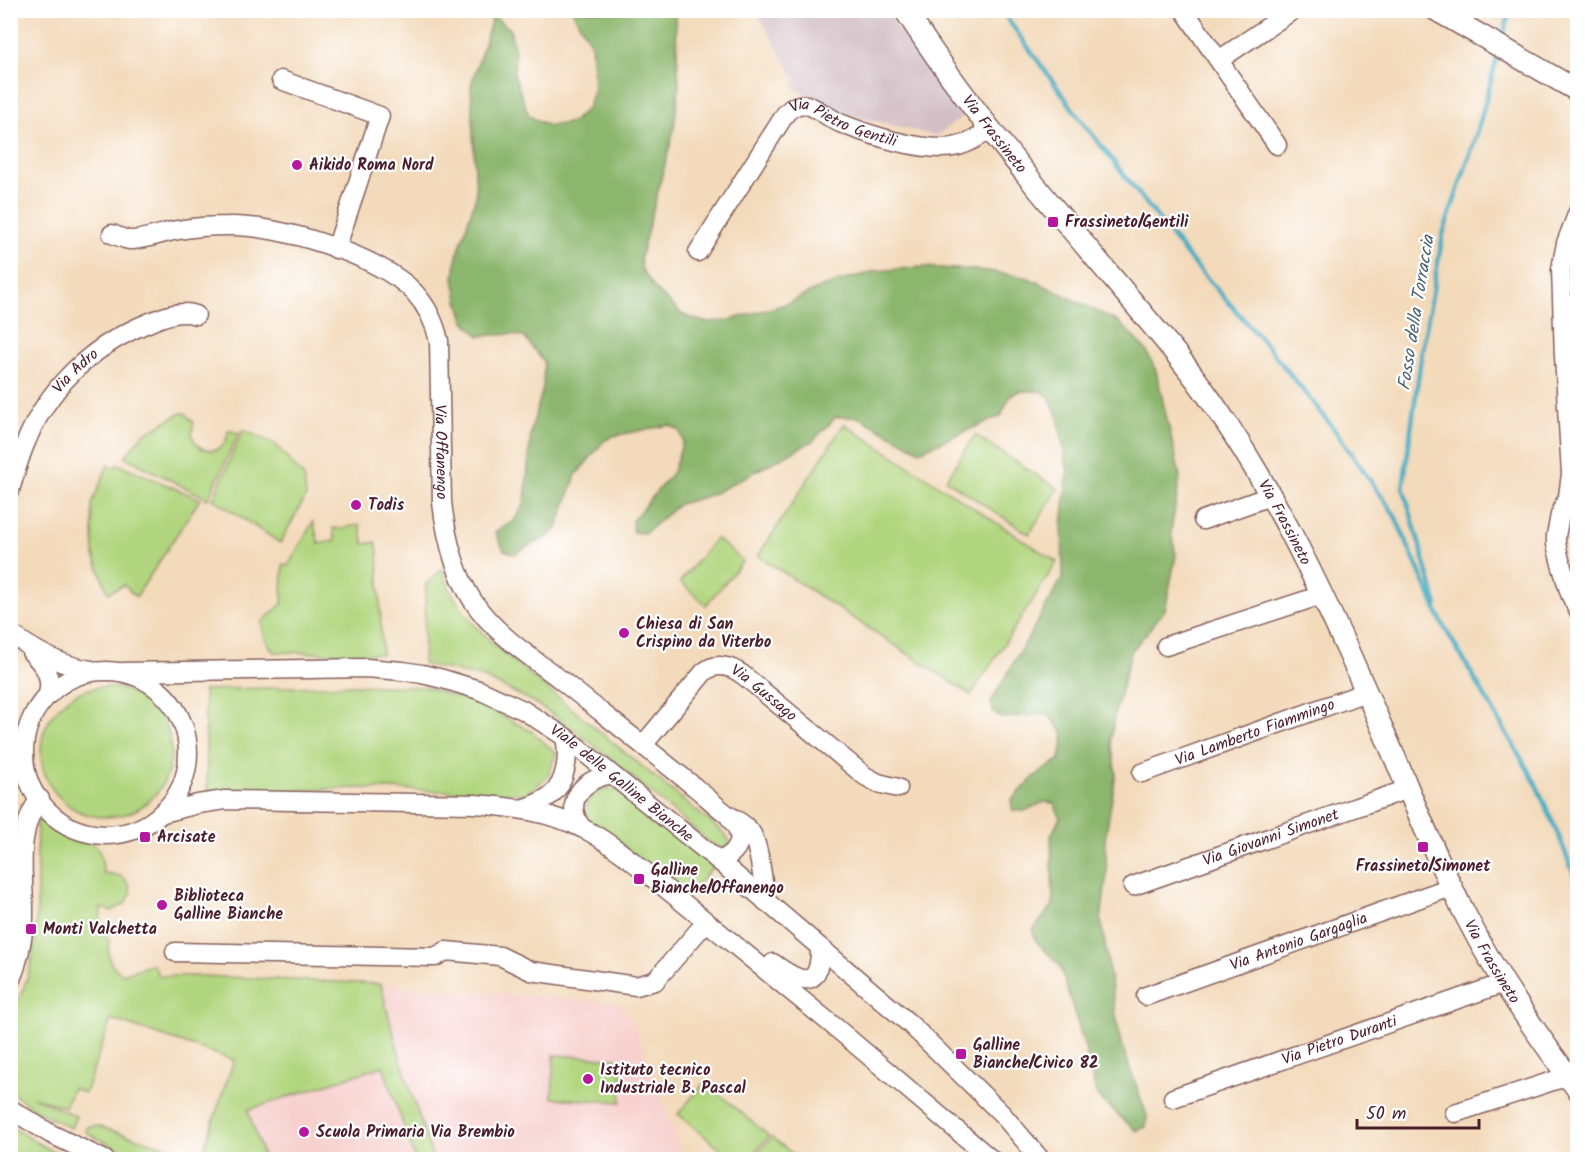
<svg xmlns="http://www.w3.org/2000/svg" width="1588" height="1170" font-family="Kalam,sans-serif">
<rect width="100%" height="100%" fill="#fff"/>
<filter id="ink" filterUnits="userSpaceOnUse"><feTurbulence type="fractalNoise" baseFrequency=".0167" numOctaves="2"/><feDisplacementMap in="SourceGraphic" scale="12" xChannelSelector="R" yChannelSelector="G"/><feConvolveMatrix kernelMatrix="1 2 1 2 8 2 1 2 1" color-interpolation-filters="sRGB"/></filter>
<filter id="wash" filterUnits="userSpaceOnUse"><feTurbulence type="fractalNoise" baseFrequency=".008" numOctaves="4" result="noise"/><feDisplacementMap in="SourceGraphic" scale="24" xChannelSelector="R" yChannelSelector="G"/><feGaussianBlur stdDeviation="1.35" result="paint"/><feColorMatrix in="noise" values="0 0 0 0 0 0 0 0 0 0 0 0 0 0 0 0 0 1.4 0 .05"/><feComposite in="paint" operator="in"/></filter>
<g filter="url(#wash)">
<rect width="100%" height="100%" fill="#f3dabb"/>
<!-- built -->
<g fill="#f7d0ce">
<path d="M381,984L618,1003L633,1021L683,1159H433L401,1060Z"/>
<path d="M383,1066L415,1159H264L248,1111Z"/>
</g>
<!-- industrial -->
<path fill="#d2bec4" d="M756,11H888L896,26L963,116L936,136L856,116L829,107L796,89L793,85L797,81Z"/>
<!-- green -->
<g fill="#b1d57e" stroke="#7e7a54" stroke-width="1.5">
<path d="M181,413H185L194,423C183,453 228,462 228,430L239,433L208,499L125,457L143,434Z"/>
<path d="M844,424L1057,562L971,695L758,556Z"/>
<path d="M243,430L275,444L304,477L306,496L280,543L213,499Z"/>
<path d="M975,435L1058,489L1029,534L946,480Z"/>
<path d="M118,464L200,499L136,597L124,585L108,593L94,555L92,504L108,465L114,467Z"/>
<path d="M313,522L319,544L335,541L333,528L338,529L360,525L364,544L376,542L378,551L382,654L274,652C265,643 263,634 262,622L282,604L283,564L288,566Z"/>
<path d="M716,538L743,561L706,605L680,582Z"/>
<path d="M442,569C446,577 448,587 453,595C466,619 487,638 507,656L726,835C734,845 727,852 715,847L603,752L555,716L528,699L482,677L423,664L426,584Z"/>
<path d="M351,685L426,687L482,705L531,731L556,753L548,777L525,794L356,788L208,794L204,690Z"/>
<circle cx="106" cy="752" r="65"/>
<path d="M609,789L620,791L715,864L687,897L605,831L590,822L587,817L585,811L588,801L596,792Z"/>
<path d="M42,813L44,814C49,819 54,827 60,831C66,835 72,835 79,837C100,844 102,852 103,873C119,875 127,874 131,893L126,903L112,911L101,908L100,933L109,938C108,956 106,964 123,974L153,964L159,976H203L381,984C394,1044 414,1101 433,1159H415L383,1066L248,1110L264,1159H139L87,1133L86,1130L89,1126H97L201,1157L234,1060L111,1019L85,1093L73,1088L65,1107L33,1097L76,1116L71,1128C47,1117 31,1108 11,1092L10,1014C47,961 35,879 37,818Z"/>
<path d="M554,1055L623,1059L621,1102L552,1098Z"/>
<path d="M705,1082L769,1136L749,1159H732L678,1114Z"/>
<path d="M11,1127L46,1148L74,1159H11Z"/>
<path d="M772,1137L799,1159H753Z"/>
</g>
<!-- forest -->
<path fill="#8cb66d" stroke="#6b6a4c" stroke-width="1.5" d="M572,11H675L679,89L673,134L640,259L642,270L655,289L683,315L704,322L726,321L786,304L824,286L875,271L923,267L988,271L1029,278L1119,322L1146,350L1156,371L1180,476L1171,532L1176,555L1165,610L1131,652L1114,717L1111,740L1116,774L1105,840L1107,874L1101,920L1120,1040L1147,1116L1146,1127L1136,1131L1097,1096L1084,1044L1060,966L1035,940L1033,930L1053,905L1051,836L1060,817L1054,803L1044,802L1024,811H1013L1011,801L1034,777L1060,759L1064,734L1048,714L1002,718L993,712L991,702L1063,577L1062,525L1068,472L1058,418L1049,397L1041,391H1019L1010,396L1001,416L920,451L858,417H836L813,441L711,495L679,504L645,533L633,532L632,521L673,472L683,441L679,430L669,425L613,436L604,441L576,475L557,528L549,536L514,554L504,550L495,532L514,521L525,503L531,431L543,388L544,362L524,337L512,334L479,336L464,320L458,300L454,278L457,256L476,196L471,85L493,16L510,29L515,52L514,75L529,116L549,126L573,122L588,107L594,87L591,44Z"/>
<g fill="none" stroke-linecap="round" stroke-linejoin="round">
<!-- stream -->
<g stroke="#42abc1" stroke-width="4.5">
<path d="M1001,10L1081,120L1189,258L1269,348L1334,429L1394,514L1442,623L1535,782L1560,839L1578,885"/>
<path d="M1502,40L1510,10"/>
<path d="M1437,605L1403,487L1422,350L1443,234L1477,133L1498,54"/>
</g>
</g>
</g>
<g filter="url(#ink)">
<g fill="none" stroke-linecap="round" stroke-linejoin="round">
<defs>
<g id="minor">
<path d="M1184,10L1277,145"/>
<path d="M1219,60L1293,10"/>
<path d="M281,80L380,116L336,249"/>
<path d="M1578,212L1566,243L1561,269L1564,356L1571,474L1568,496L1560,515L1556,536V544L1561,564L1570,594L1578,610"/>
<path id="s1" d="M112,234C117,236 124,239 129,240C141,241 165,232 178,230C195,227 212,226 228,226C277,224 381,256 414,292C427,306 435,323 439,341L442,502C446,537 454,572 473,601C495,634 531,657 561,680C606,716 652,752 697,789C707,797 717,807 728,815C736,820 745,824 750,831C760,844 763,885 766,902"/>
<path id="s2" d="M698,252L786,113C792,107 798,103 807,105C817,108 829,118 840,123C869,135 927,154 958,146C970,143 980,136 990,129"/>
<path id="s3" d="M10,490C15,474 19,458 26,442C48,388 90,348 143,325C160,318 178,309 196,315"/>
<path d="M1203,520L1270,496"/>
<path d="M17,638C40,654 64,667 92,670"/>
<path d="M1166,646L1322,595"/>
<path d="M31,652C43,664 53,676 48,694"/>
<circle cx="106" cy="753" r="82"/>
<path id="s4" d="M123,672L366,668L403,671L422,674L443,679L479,690L523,710L565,737L719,861L911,1025L1002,1114L1041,1160"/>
<path id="s5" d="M643,745L704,672C716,662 731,666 743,675L865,776L878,783L898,788"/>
<path id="s6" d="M1142,773L1366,692"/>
<path d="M521,809C531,806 542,802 551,795C567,782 569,755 565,737"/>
<path d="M163,813L198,804L225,800L475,804C512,807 550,812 584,829C601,837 616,849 631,860L841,1032L992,1160"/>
<path d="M582,828C562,801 583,780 611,774"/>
<path d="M719,861C730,856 737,851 740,839L737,828L730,818"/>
<path id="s7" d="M1133,886L1408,789"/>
<path d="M175,952L435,957L446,951L500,956L531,971L636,986L655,981L706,922"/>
<path d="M773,963C798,981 820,993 820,949"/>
<path d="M10,982C19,961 23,939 24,918C25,879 14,831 40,799"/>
<path id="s8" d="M1146,996L1451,887"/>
<path id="s9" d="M1173,1098L1504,983"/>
<path d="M10,1109L51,1134L105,1160"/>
<path d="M1455,1113L1568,1076"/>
</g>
<g id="tertiary">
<path id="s10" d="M905,10C984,133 1084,242 1177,355C1274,476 1337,624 1398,765C1420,817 1441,869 1467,918C1498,979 1537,1034 1578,1090"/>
<path d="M1436,10L1578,91"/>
</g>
</defs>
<!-- minor casing -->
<use href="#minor" stroke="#85605d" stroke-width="21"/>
<!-- tertiary casing -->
<use href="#tertiary" stroke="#85605d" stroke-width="24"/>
<!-- minor -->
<use href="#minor" stroke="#fff" stroke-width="18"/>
<!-- tertiary -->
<use href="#tertiary" stroke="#fff" stroke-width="21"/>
</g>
</g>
<!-- markers -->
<g fill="#b5179e" stroke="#fff" stroke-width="2">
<circle cx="297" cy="165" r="6"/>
<rect x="1047" y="216" width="12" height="12" rx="3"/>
<circle cx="356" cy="505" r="6"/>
<circle cx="624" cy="633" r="6"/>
<rect x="139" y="831" width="12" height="12" rx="3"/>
<rect x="1417" y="841" width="12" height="12" rx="3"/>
<rect x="633" y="873" width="12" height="12" rx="3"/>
<circle cx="162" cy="905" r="6"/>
<rect x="25" y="923" width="12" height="12" rx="3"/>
<rect x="955" y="1048" width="12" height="12" rx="3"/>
<circle cx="588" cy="1079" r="6"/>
<circle cx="304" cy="1132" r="6"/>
</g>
<g text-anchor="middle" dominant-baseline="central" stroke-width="4.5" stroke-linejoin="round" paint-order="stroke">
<!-- street labels -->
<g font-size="16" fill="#4a1f2b" stroke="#fff">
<text stroke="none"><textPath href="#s2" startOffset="228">Via Pietro Gentili</textPath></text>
<text stroke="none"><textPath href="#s10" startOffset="153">Via Frassineto</textPath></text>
<text stroke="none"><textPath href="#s3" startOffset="138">Via Adro</textPath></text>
<text stroke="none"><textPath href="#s1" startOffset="486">Via Offanengo</textPath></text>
<text stroke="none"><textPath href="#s10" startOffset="639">Via Frassineto</textPath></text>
<text stroke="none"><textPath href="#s5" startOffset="165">Via Gussago</textPath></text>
<text stroke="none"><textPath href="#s6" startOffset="120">Via Lamberto Fiammingo</textPath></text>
<text stroke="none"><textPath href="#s4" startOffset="530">Viale delle Galline Bianche</textPath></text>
<text stroke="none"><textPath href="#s7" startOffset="146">Via Giovanni Simonet</textPath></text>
<text stroke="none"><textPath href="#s8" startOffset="162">Via Antonio Gargaglia</textPath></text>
<text stroke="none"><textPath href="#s10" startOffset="1125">Via Frassineto</textPath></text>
<text stroke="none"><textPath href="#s9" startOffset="176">Via Pietro Duranti</textPath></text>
</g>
<!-- poi labels -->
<g font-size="16" font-weight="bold" fill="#4a1f2b" stroke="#fff" text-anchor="start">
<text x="309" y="165">Aikido Roma Nord</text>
<text x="1065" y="222">Frassineto/Gentili</text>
<text x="368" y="505">Todis</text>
<text x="636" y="624">Chiesa di San<tspan x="636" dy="18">Crispino da Viterbo</tspan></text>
<text x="157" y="837">Arcisate</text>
<text x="1423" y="866" text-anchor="middle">Frassineto/Simonet</text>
<text x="651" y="870">Galline<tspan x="651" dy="18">Bianche/Offanengo</tspan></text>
<text x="174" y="896">Biblioteca<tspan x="174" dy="18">Galline Bianche</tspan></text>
<text x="43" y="929">Monti Valchetta</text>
<text x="973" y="1045">Galline<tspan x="973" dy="18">Bianche/Civico 82</tspan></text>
<text x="600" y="1070">Istituto tecnico<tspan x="600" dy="18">Industriale B. Pascal</tspan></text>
<text x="316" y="1132">Scuola Primaria Via Brembio</text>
</g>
<!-- water labels -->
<g font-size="18" font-style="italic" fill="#465e6e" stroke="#fff">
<text transform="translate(1417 313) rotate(-81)">Fosso della Torraccia</text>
</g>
</g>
<!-- margin -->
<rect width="1588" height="1170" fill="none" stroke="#fff" stroke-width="36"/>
<!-- scale -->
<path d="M1357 1119v9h122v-9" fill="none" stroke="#4a1f2b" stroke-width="3"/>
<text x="1366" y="1119" font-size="18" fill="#4a1f2b" stroke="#ffffff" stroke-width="4.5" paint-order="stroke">50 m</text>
</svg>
